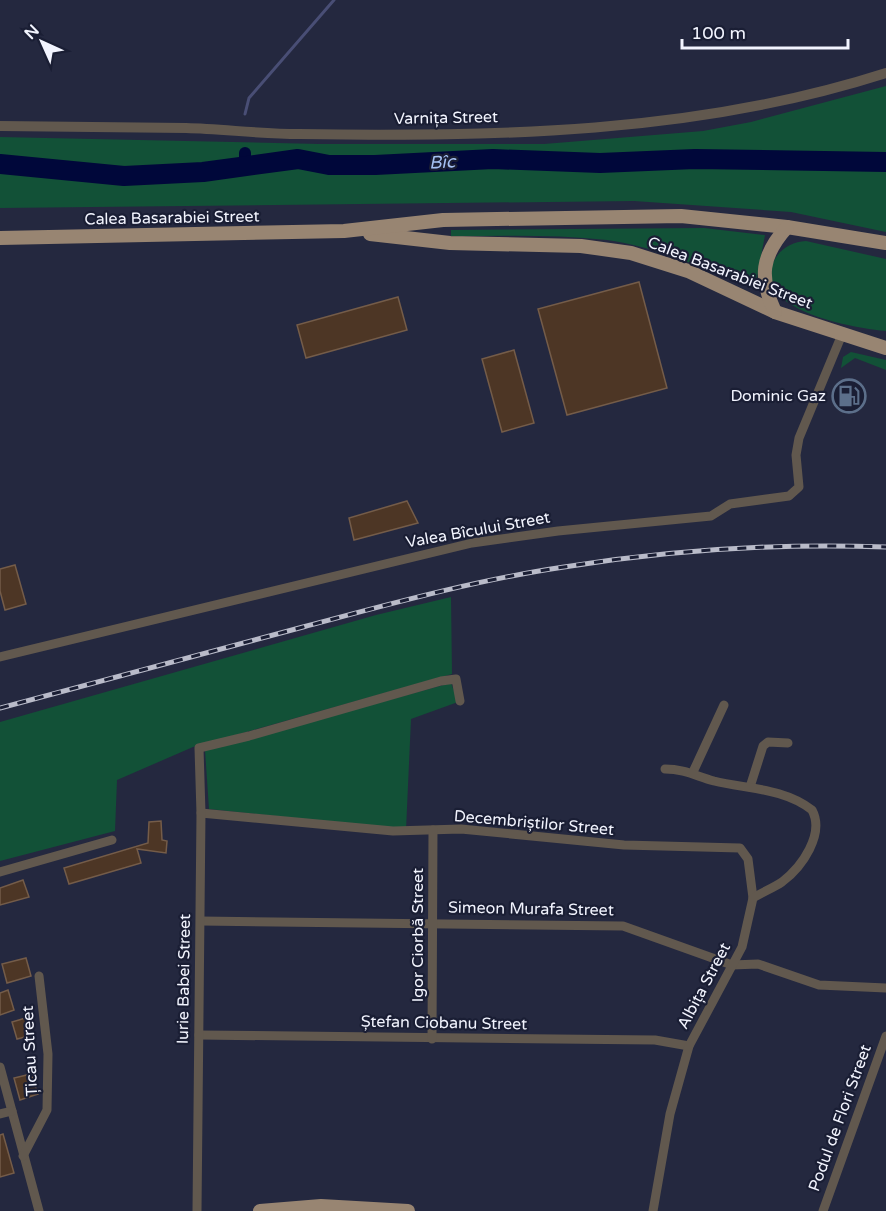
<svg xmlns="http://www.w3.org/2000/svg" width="886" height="1211" font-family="'Varela Round',sans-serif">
<rect width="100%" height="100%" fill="#24283f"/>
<!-- green -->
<g fill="#125137">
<path d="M886,86V232L791,212L634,201L0,208V137L319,144H544L703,131L751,122Z"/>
<path d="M704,228L765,235L755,288C707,270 658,247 607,240C555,234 503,236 451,236V230Z"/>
<path d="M806,241L886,259V331C854,328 747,310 775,259C782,247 793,242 806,241Z"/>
<path d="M851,352L886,360V370L855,358L841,368L843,357Z"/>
<path d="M451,597L452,674L193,747L117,780L115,831L0,861V722L376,615Z"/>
<path d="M451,683L458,702L411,719L406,830L209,809L205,750Z"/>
</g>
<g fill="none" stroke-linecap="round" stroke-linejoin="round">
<!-- stream -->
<path stroke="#494e75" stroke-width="3" d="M245,114L249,98L334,0"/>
<!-- canal -->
<path stroke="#00073a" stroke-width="12" d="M245,166V153"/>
<!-- river -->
<path stroke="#00073a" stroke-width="20" d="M0,164L124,176L203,172L298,159L329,165H375L493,159L600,163L695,159L886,162"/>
</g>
<!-- building -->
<g fill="#4d3625" stroke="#745c49" stroke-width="1.5">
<path d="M639,282L667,388L567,415L538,309Z"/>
<path d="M398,297L407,330L306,358L297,325Z"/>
<path d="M514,350L534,423L502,432L482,359Z"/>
<path d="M407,501L418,523L354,540L349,518Z"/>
<path d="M15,565L26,604L5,610L0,591V569Z"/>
<path d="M161,821L162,840L167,841L166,853L137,849L141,863L69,884L64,868L148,843L149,822Z"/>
<path d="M23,880L29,897L0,905V888Z"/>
<path d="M26,958L31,976L7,983L2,964Z"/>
<path d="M8,990L14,1010L0,1015V993Z"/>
<path d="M29,1017L33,1035L17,1039L12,1022Z"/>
<path d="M31,1074L38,1094L20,1100L14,1078Z"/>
<path d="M3,1134L14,1173L0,1177V1135Z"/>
</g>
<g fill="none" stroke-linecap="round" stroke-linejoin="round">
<!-- minor -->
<g stroke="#61584e" stroke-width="9">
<path d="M0,657L472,543L558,531L711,516L730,504L789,496L799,487L796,455L799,438L843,332"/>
<path d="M693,772L724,705"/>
<path d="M750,787L763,746L768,742L788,743"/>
<path d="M201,813L393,831L461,829L624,845L740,848L748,859L753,898"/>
<path d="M0,872L112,840"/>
<path d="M201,921L623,926L732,965L758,964L819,985L886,988"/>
<path d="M199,1035L655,1040L689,1046"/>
<path d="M432,1039L433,830"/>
<path d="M0,1067L39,1211"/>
<path d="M0,1114L12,1111"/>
<path d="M23,1156L47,1110L48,1054L39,976"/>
<path d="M197,1211L201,813L199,748L249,736L441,681L456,679L460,701"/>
<path d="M653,1211L670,1114L689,1046L742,947L753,898C763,892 773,888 782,882C802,867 825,834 812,810C784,788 747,789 714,781C696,776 684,769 665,769"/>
<path d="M823,1211L886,1036"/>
</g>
<!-- tertiary -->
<path stroke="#61584e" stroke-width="10" d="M0,126C62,127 124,127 186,128C223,129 261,134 299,134C496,137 696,134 886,73"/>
<!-- primary -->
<g stroke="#988572" stroke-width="14">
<path d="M370,234L450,243L581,246L631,253L688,271L775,312L886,348"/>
<path d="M0,238L344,231L443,220L681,216L787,227L886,243"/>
<path d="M775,312C759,277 761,256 787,227"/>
<path d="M260,1211L321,1206L408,1211"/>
</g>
<defs>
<path id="rail" d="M0,708C101,681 202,654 303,627C390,604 476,580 564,567C670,550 779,543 886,547"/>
</defs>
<!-- rail casing -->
<use href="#rail" stroke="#b9bbc9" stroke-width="5"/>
<!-- rail -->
<use href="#rail" stroke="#1a1e34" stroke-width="3" stroke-dasharray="9" stroke-linecap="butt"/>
</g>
<!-- icons -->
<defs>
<symbol id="fuel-ring" viewBox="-11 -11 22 22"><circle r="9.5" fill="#1a1e34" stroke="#5c6f8a" stroke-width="1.5"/><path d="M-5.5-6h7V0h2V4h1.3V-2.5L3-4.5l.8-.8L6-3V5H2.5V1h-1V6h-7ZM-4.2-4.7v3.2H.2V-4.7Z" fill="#5c6f8a"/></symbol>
</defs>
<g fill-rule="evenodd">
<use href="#fuel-ring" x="830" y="377" width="38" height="38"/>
</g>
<g text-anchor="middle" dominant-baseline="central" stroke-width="4.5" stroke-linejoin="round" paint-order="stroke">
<!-- street labels -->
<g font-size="16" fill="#f2f4fe" stroke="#1a1e34">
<text transform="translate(446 118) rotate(-1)">Varnița Street</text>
<text transform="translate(172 218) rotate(-1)">Calea Basarabiei Street</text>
<text transform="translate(730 273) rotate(21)">Calea Basarabiei Street</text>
<text transform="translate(478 530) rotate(-10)">Valea Bîcului Street</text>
<text transform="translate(534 823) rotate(5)">Decembriștilor Street</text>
<text transform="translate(531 909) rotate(1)">Simeon Murafa Street</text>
<text transform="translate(418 935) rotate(-90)">Igor Ciorbă Street</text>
<text transform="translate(184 979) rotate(-89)">Iurie Babei Street</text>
<text transform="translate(704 986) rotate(-62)">Albița Street</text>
<text transform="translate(444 1023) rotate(1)">Ștefan Ciobanu Street</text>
<text transform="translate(30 1051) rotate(-93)">Țicau Street</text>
<text transform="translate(840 1118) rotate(-70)">Podul de Flori Street</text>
</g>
<!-- poi labels -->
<g font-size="16" fill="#f2f4fe" stroke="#1a1e34" text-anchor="end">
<text x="826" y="396">Dominic Gaz</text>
</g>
<!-- water labels -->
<g font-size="18" font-style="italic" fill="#a5c1f3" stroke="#1a1e34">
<text transform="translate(442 162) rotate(-3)">Bîc</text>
</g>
</g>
<!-- north arrow -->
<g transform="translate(42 42) rotate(315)" stroke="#1a1e34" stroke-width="4.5" paint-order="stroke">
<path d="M0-4.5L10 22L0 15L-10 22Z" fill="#f2f4fe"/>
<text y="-9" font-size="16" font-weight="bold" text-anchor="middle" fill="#f2f4fe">N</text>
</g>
<!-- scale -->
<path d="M682 39v9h166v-9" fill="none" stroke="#f2f4fe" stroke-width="3"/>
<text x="691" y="39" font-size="18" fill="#f2f4fe" stroke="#1a1e34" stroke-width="4.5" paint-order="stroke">100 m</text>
</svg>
